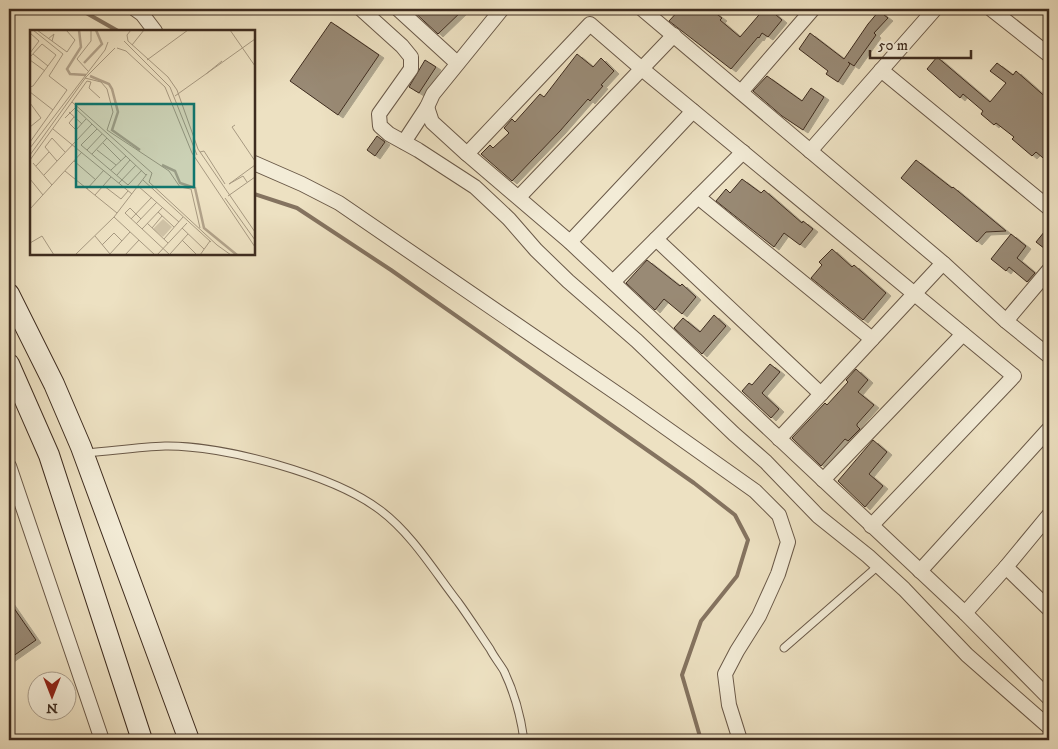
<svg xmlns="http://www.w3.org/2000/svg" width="1058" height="749" font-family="'IM FELL DW Pica',serif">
<defs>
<filter id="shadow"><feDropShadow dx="5" dy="3" stdDeviation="0" flood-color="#0004"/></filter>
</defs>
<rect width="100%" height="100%" fill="#ede1c2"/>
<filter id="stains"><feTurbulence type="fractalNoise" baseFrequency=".004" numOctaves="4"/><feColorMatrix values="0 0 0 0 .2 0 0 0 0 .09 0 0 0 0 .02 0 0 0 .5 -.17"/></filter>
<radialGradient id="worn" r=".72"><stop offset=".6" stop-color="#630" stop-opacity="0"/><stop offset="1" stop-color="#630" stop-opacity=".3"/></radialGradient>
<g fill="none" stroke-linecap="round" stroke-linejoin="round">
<!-- stream -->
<g stroke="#847360" stroke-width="4">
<path d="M65,9L81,10L118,31"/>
<path d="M254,194L297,208L391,270L694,483L735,515L748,540L737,576L701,621L682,675L701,740"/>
</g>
</g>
<!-- building -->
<g fill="#998a74" stroke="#3e2c1f" filter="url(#shadow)">
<path d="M411,9H464L438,34Z"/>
<path d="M680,9H710L722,18L720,20L740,37L764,9H769L782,20L768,37L762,33L759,38L758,37L731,69L669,21Z"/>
<path d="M879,11L888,18L874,33L876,35L854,66L848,62L850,64L838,82L826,74L828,71L799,49L810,33L844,59L868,24Z"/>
<path d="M331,22L379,55L338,115L290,81Z"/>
<path d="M577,54L593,67L601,58L614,71L601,85L603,86L590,101L588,99L560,131L512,181L481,154L490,145L493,148L509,133L504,128L512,119L515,122L540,94L544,97Z"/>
<path d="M937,57L990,102L1006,83L990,71L997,63L1013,75L1016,71L1049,100V163L1036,152L1032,156L1012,139L1014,137L996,123L994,125L981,114L983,111L963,94L960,98L927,69Z"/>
<path d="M425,60L436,67L419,93L409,87Z"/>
<path d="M767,76L802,101L811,88L824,97L803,130L782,116L753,91Z"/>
<path d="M377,136L385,142L375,156L367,150Z"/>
<path d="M916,160L952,188L953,187L1006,231L986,232L977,242L901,178Z"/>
<path d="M742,179L761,193L764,190L802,223L803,221L813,229L800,245L784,233L774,247L716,201L726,189L730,193Z"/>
<path d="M1049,226V252L1036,242Z"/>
<path d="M1011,234L1026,246L1017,258L1035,273L1027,282L1009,267L1006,271L991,259Z"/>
<path d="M832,249L852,267L854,265L886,293L863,320L811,278L822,265L819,262Z"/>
<path d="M647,260L680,286L682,284L696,297L682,314L664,299L655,310L626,283Z"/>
<path d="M714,315L726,326L702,354L674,328L683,318L700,332Z"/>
<path d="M770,364L780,372L762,393L779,409L771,418L742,391L749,383L752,385Z"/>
<path d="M856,369L868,380L858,392L874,405L857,424V426L860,429L848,441L845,439L821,466L792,438L825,403L827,405L848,382L846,380Z"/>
<path d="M873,440L887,452L869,474L883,486L865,507L838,481Z"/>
<path d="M9,601L36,640L9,659Z"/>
</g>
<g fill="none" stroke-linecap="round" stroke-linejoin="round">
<defs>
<g id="service">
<path d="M86,453C112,451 139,447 165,446C223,445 334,475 380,510C412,534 434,571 458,602C469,617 479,633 490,649C494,657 500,664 504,671C514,692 521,718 524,740"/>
<path d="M784,648L878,566"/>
</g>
<g id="minor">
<path d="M135,9L142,14L155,31"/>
<path d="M361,9L402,46L411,57V69L379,114L380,126L389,134L418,150L475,187L509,219L536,250L568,281L637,341L734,434L766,462L818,516L868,556L904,589L967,655L1049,727"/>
<path d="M398,9L457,63"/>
<path d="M642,9L943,263L1006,321L1049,356"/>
<path d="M991,9L1049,55"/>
<path d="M881,70L1049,208"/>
<path d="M741,92L813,9"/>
<path d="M427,107L432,122L467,154L570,242L965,613L1049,698"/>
<path d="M404,142L427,107L433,94L502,9"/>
<path d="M810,151L935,9"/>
<path d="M467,154L590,24L642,69L1014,376L871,526"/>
<path d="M254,163L302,184L339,203L628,401L755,491L779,515L788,542L778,574L759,616L737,651L725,674L729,705L740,740"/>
<path d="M519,197L674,35"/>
<path d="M698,197L872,339"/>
<path d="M656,239L821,394"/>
<path d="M570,242L693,111"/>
<path d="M613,282L743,152"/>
<path d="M1006,321L1049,270"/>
<path d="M779,439L943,263"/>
<path d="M9,466L102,740"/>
<path d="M823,480L963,334"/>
<path d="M1006,567L1049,609"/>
<path d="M920,571L1049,429"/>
<path d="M965,613L1006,567L1049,515"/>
</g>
<g id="secondary">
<path d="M9,294L54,384L81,447L189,740"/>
<path d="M9,364L49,455L142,740"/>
</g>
</defs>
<!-- service casing -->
<use href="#service" stroke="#6a5948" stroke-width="9"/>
<!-- minor casing -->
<use href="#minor" stroke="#6a5948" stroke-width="16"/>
<!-- secondary casing -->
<use href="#secondary" stroke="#3e2c1f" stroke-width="22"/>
<!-- service -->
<use href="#service" stroke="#f3ecd7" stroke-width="7"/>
<!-- minor -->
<use href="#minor" stroke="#f3ecd7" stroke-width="14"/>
<!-- secondary -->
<use href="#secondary" stroke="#f3ecd7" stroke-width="20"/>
</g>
<!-- overview -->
<g transform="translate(30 30)">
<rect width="225" height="225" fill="#ede1c2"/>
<path d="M133,189L142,197L133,207L123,199Z" fill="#cfc2a6"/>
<path fill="none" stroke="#b2a38b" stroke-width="2.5" d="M49,0L51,17L37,39L40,44L56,45M54,33L72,14L66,0M60,46L79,54L82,59L88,82L82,100L110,120M132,135L145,141L150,153L165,158L174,198L207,225"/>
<path fill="none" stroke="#a79981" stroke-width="1" d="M7,0L37,22L45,10L36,0M101,0L97,5L98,11L138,47L147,60L168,119L225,202M200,0L225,36M0,3L9,11L0,23M18,9L24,4L22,11M94,11L140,57L167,125M102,15L114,0M87,18L96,21L135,57L162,123L225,217M3,24L18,36M0,27L12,14L26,25L3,56L0,57M0,30L15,41M117,30L158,0M58,41L47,29L61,11V0M176,44L192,31M55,48L71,52L77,59L83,82L77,100L139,141L150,157L161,159L170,198M0,62L23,80M145,66L225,9M42,72L122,143L119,152L187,215L201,225M0,73L11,88L0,97M39,82L52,94M44,87L39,93L46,100L56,89M35,88L45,78L116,145M205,95L202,97L225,131M23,99L102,164M67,99L51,115L98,155L112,140M0,112L37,60L19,46L33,24L3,0M73,113L91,131M0,118L75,20L78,12M57,120L72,104M67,120L86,135M170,122L174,121L195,154M62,124L77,108M0,125L56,47L85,18M0,130L57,51L61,52L59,58L70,68M27,131L15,117L22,108L35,122M44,131L66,150M3,133L22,155M6,136L19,122M81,140L96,126M35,141L87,183M14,145L62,94M87,145L100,130M0,149L13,165M113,150L181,212M217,152L213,146L199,154L225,135M89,153L106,135M74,156L91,169L98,161M108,156L149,192M57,159L74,140M65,165L81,147M198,166L225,147M195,168L225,210M0,179L52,122M128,182L144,197M84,187L125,225M101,189L122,167M111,189L100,178L95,183L140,225M117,193L138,213M106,194L127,172M122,198L132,186M152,198L174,219M112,199L133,177M65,206L80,224M134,209L153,187M152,210L167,225M0,213L12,206L24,225M72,215L84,203L92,211M140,224L158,204M45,225L84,187L117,144M79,225L100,202M95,225L109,210M127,225L157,193M170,225L180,211"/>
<path fill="#0f766e" fill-opacity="0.15" stroke="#0f766e" stroke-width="2.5" d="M46,74H164V157H46Z"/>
<rect width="225" height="225" fill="none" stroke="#3e2c1f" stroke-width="2.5"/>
</g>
<!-- margin -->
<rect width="1058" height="749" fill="none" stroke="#ede1c2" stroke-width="30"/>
<rect x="10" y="10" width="1038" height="729" fill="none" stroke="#3e2c1f" stroke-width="2.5"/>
<rect x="15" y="15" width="1028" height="719" fill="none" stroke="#3e2c1f"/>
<!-- north arrow -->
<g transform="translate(52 696) rotate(180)"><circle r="24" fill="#f3ecd7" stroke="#ab9f8d"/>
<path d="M0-4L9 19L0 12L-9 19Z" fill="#8f2418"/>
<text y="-8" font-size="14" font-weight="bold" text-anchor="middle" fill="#3e2c1f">N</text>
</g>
<!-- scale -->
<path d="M870 50v8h101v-8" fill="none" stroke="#3e2c1f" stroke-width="2.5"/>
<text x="878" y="50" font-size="15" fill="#3e2c1f" stroke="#f3ecd7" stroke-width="4" paint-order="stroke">50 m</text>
<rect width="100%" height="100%" filter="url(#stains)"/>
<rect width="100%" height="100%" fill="url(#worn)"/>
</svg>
